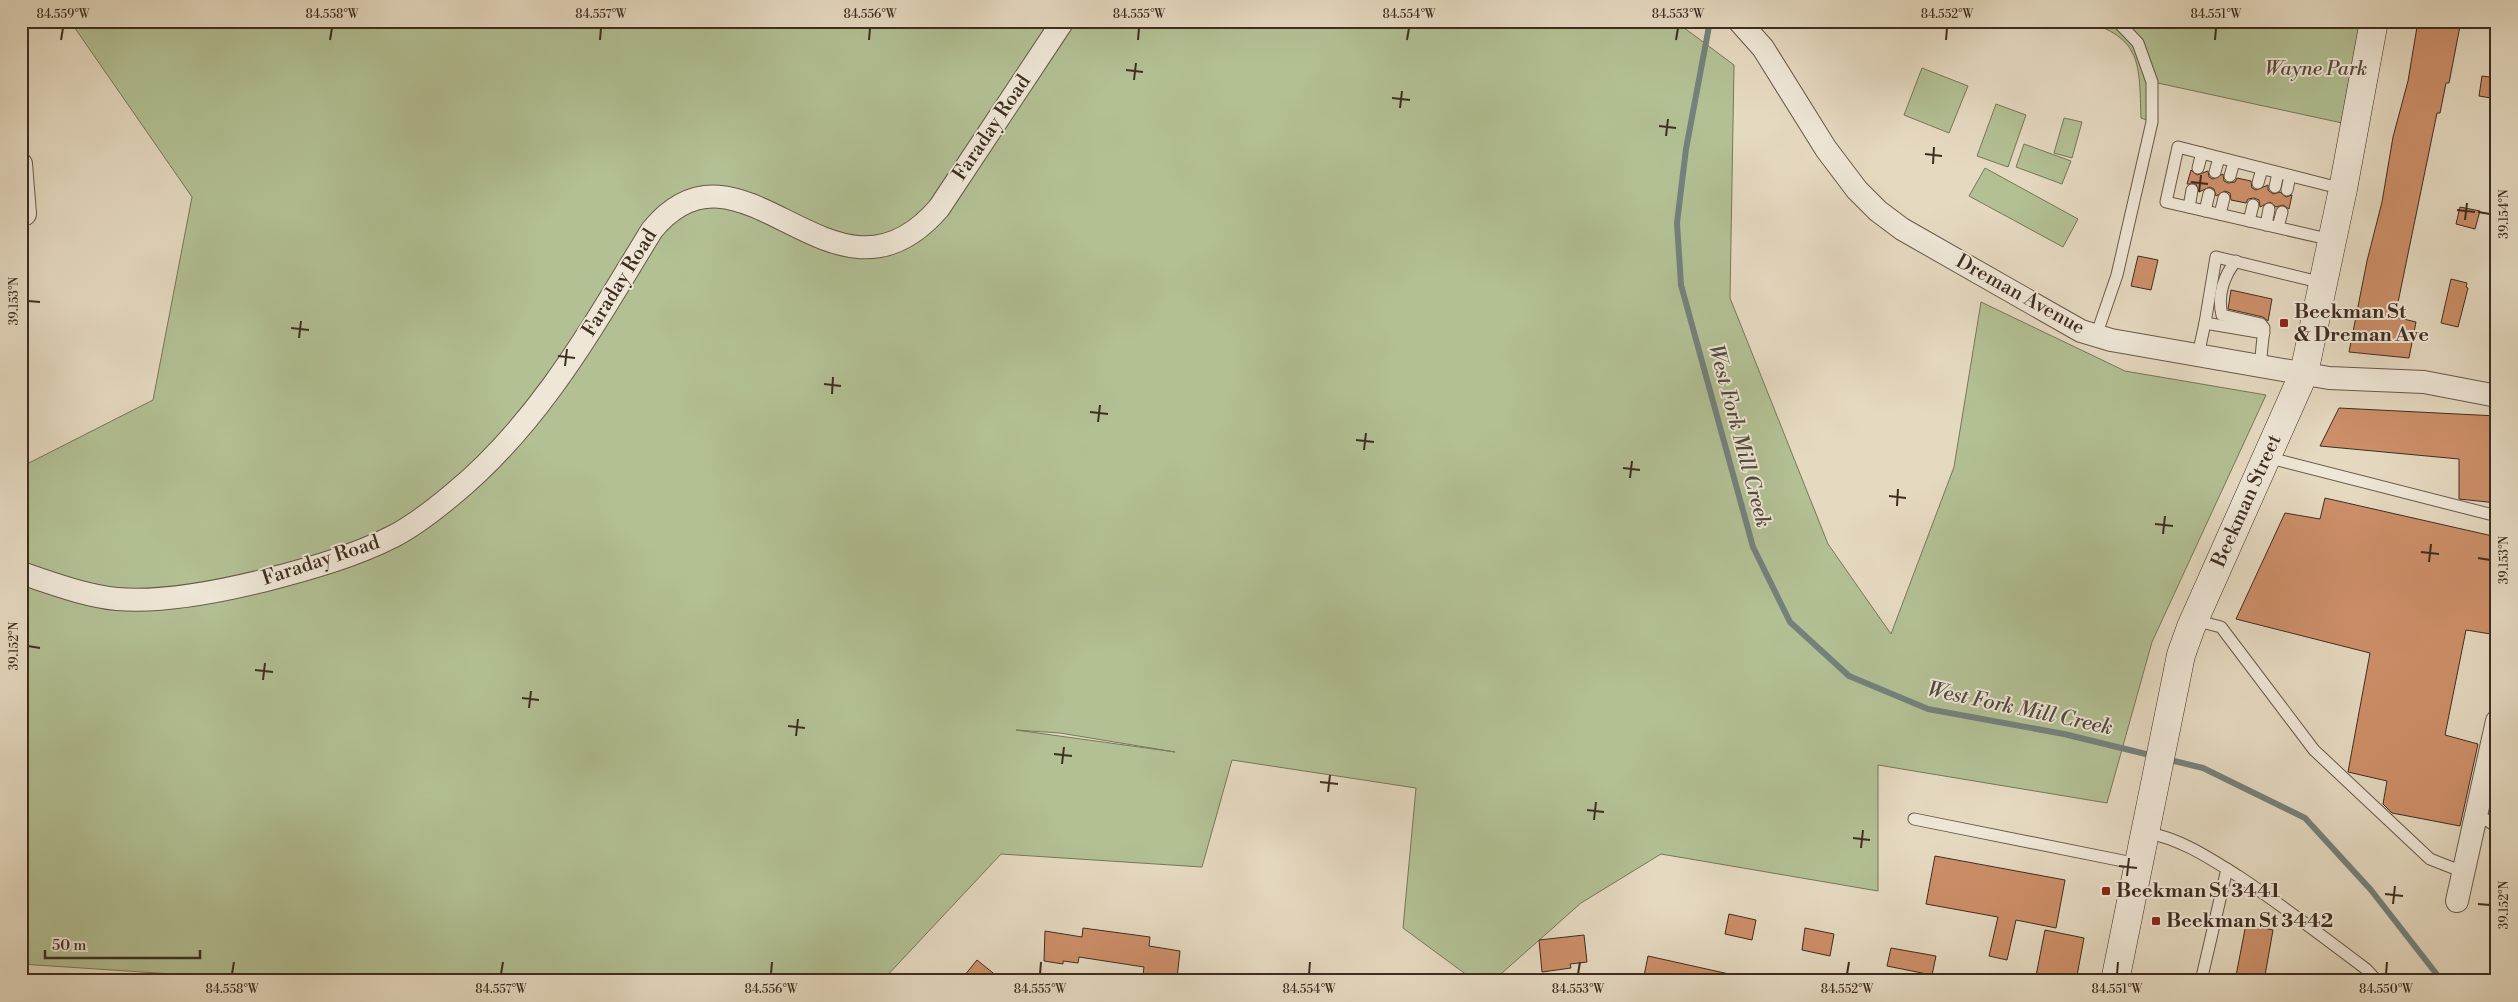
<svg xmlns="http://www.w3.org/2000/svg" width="2518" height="1002" font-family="'Libre Bodoni',serif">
<rect width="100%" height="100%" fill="#e5d9c0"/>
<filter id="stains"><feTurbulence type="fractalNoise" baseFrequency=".004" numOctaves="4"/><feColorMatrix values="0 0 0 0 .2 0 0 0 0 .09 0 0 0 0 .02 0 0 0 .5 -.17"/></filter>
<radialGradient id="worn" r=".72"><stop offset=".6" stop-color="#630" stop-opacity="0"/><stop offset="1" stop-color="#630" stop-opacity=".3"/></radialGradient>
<!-- green -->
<g fill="#b2c094" stroke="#78765a" fill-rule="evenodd">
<path d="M70,21H1675L1734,65L1730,298L1828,544L1891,634L1954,467L1981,302L2125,371L2266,395L2152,642L2107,803L1878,765V891L1661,854L1581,903L1493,981H1475L1403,928L1416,788L1232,760L1202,867L1001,854L882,981H278L21,964V467L153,400L192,197ZM1016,730L1060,733L1175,752Z"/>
<path d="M2083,21H2374L2356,126L2153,82L2152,122L2141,118C2139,65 2143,37 2083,21Z"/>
<path d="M1922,68L1968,86L1949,133L1904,115Z"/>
<path d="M1996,104L2026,115L2008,167L1977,156Z"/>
<path d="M2064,118L2082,122L2072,158L2054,153Z"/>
<path d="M2024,144L2071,161L2062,184L2016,167Z"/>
<path d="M1985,168L2078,219L2063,247L1969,196Z"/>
</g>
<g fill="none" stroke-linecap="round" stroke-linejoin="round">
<!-- stream -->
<g stroke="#74817c" stroke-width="6">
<path d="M1710,21L1686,149L1677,223L1681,285L1753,547L1790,622L1849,676L1928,709L2064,734L2154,756"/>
<path d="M2166,759L2203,768L2305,818L2371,890L2442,981"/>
</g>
</g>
<!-- building -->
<g fill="#cd8f69" stroke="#3f2d20">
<path d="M2418,21L2460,26L2449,83H2446L2440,113H2437L2395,317L2416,322L2409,358L2349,352L2367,261L2382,202L2393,137L2408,81Z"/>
<path d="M2482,76L2497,78V99L2479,96Z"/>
<path d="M2191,170L2197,175L2208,171L2209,177L2213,179L2223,174L2224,181L2228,183L2235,182L2237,178L2251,181L2252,188L2256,190L2268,185V190L2273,194L2280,192L2286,197L2292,195L2289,209L2283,205L2276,207L2270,202L2260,207L2259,200L2254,198L2248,199L2246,203L2231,200L2230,193L2225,191L2216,196L2214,189L2210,187L2199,192L2196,184H2187Z"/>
<path d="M2460,207L2480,211L2475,229L2456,224Z"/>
<path d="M2138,256L2158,260L2151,290L2131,286Z"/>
<path d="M2451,279L2467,283L2466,287L2468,288L2458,327L2441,323Z"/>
<path d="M2231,290L2272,299L2268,321L2263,317L2228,309Z"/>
<path d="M2339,408L2497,416V503L2459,499V459L2320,446Z"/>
<path d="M2325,498L2497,537V635L2466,630L2445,735L2478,744L2460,826L2392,813L2383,804L2387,781L2348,772L2370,653L2236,619L2285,513L2320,519Z"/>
<path d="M1935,856L2065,880L2056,928L2016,920L2007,960L1989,956L1998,917L1926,904Z"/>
<path d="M1729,914L1756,920L1752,940L1725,934Z"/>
<path d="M2246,924L2273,930L2264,981H2235Z"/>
<path d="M1083,928L1150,937L1149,946L1180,951L1177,978L1163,976L1162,979L1143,976L1144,967L1079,957L1078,963L1063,961V964L1044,961L1045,931L1082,937Z"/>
<path d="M1805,928L1834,934L1830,956L1802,950Z"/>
<path d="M2045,930L2084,938L2076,981H2035Z"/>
<path d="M1584,935L1587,962L1570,964L1571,968L1542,972L1539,940Z"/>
<path d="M1891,948L1936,956L1932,975L1887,966Z"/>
<path d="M1648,956L1729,974V981H1643Z"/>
<path d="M977,960L1003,981H960Z"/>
</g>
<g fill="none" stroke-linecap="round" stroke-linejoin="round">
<defs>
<g id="lane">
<path d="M2198,168L2202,153"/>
<path d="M2215,172L2219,158"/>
<path d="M2230,176L2234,162"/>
<path d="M2258,183L2262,169"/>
<path d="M2275,187L2278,173"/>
<path d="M2287,190L2290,176"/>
<path d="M2189,207L2192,190"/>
<path d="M2205,211L2209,194"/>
<path d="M2220,214L2224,198"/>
<path d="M2249,221L2253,205"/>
<path d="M2266,225L2269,209"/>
<path d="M2278,227L2282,212"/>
<path d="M2332,240L2166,202L2178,147L2343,189"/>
<path d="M2236,261C2224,275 2217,296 2222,315L2261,324L2264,328L2260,366"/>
<path d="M2264,333L2205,323L2216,257L2323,283"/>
<path d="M2096,336L2117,275L2152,122V82L2138,43L2117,21"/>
<path d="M2198,355L2205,323"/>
<path d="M2266,457L2497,516"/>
<path d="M2194,620L2221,627L2314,750L2430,859L2463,872"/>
<path d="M2476,813L2497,827"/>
<path d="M1914,819L2138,864"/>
<path d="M2145,832C2181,839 2208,857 2238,876C2282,905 2324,937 2366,969L2377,981"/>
<path d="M2201,981L2227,869"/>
</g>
<g id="street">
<path d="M1739,21L1763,48L1826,149L1857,190L1878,211L1902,229L2081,331L2111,340L2329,378L2424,382L2497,396"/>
<path d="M21,164L25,214"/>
<path d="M21,573C52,583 85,596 117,599C163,603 222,591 266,580C309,569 355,556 394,536C415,525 434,510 452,495C540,423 593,326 652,230C743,119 834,330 939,208L1063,21"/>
<path d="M2457,901L2497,721"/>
</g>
<path id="secondary" d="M2115,981L2181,655L2191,627L2304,373L2343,189L2374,21"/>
</defs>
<!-- lane casing -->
<use href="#lane" stroke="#685848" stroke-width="13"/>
<!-- street casing -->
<use href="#street" stroke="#685848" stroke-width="24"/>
<!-- secondary casing -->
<use href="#secondary" stroke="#3f2d20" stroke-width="29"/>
<!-- lane -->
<use href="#lane" stroke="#eee6d6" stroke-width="11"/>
<!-- street -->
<use href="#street" stroke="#eee6d6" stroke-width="22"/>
<!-- secondary -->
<use href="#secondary" stroke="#eee6d6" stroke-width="28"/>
</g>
<!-- ticks -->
<path fill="none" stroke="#3f2d20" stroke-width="2" d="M61,40L63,28M330,40L332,28M600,40L601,28M869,40L870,28M1138,40L1139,28M1407,40L1409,28M1676,40L1678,28M1946,40L1947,28M2215,40L2216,28M1126,70L1143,72M1134,80L1136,63M1392,98L1410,100M1400,108L1402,91M1659,126L1676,128M1666,136L1668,119M1925,154L1942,156M1933,164L1934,147M2191,182L2208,184M2199,192L2201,175M2457,210L2475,212M2478,212L2490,214M2465,220L2467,203M28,301L40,302M291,328L309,330M299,338L301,321M558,356L575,358M565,366L567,349M824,384L841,386M832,394L833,377M1090,412L1108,414M1098,422L1100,405M1356,440L1374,442M1364,450L1366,433M1623,468L1640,470M1630,478L1632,461M1889,496L1906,498M1897,506L1898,489M2155,524L2173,526M2163,534L2165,516M2421,552L2439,554M2478,558L2490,560M2429,562L2431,544M28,646L40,648M255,670L273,672M263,680L265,663M522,698L539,700M529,708L531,691M788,726L805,728M796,736L798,719M1054,754L1072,756M1062,764L1064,747M1320,782L1338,784M1328,792L1330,775M1587,810L1604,812M1594,820L1596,802M1853,838L1870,840M1861,848L1863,830M2119,866L2137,868M2127,876L2129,858M2385,894L2403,896M2393,904L2395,886M2478,904L2490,905M232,974L234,962M501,974L503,962M771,974L772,962M1040,974L1041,962M1309,974L1310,962M1578,974L1580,962M1847,974L1849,962M2117,974L2118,962M2386,974L2387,962"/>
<!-- markers -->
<g fill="#8f2418" stroke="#eee6d6" stroke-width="2">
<rect x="2279" y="318" width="10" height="10" rx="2.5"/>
<rect x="2101" y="886" width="10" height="10" rx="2.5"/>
<rect x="2151" y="916" width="10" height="10" rx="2.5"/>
</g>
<g text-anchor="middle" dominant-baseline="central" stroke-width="4" stroke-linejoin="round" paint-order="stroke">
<!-- park labels -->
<g font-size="20" font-style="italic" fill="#564a37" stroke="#eee6d6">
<text x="2316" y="69">Wayne Park</text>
</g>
<!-- street labels -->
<g font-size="20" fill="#3f2d20" stroke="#eee6d6">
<text transform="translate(992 128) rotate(-56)">Faraday Road</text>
<text transform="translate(620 283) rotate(-58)">Faraday Road</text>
<text transform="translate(2020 295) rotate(29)">Dreman Avenue</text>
<text transform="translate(2247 501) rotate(-66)">Beekman Street</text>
<text transform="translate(321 561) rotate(-18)">Faraday Road</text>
</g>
<!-- poi labels -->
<g font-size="20" font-weight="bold" fill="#3f2d20" stroke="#eee6d6" text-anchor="start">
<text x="2294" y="312">Beekman St<tspan x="2294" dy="23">&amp; Dreman Ave</tspan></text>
<text x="2116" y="891">Beekman St 3441</text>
<text x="2166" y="921">Beekman St 3442</text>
</g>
<!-- water labels -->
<g font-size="21" font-style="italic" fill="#51493f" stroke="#eee6d6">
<text transform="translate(1739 436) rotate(75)">West Fork Mill Creek</text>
<text transform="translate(2020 709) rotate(12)">West Fork Mill Creek</text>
</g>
</g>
<!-- margin -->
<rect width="2518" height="1002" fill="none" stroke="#e5d9c0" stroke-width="55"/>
<!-- scale -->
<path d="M45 950v8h155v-8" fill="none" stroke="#3f2d20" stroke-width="2.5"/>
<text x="52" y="950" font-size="15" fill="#3f2d20" stroke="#eee6d6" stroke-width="4" paint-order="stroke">50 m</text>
<rect x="28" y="28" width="2462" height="946" fill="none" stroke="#3f2d20" stroke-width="2"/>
<g font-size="12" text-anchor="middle" fill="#3f2d20">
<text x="63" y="18">84.559°W</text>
<text x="332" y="18">84.558°W</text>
<text x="601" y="18">84.557°W</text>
<text x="870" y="18">84.556°W</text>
<text x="1139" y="18">84.555°W</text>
<text x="1409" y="18">84.554°W</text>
<text x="1678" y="18">84.553°W</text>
<text x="1947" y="18">84.552°W</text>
<text x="2216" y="18">84.551°W</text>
<text transform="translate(2504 214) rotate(-90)" y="4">39.154°N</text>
<text transform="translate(14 301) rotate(-90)" y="4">39.153°N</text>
<text transform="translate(2504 560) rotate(-90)" y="4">39.153°N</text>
<text transform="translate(14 646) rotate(-90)" y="4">39.152°N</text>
<text transform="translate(2504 905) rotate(-90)" y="4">39.152°N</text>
<text x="232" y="993">84.558°W</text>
<text x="501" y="993">84.557°W</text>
<text x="771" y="993">84.556°W</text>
<text x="1040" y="993">84.555°W</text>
<text x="1309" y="993">84.554°W</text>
<text x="1578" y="993">84.553°W</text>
<text x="1847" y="993">84.552°W</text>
<text x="2117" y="993">84.551°W</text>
<text x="2386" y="993">84.550°W</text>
</g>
<rect width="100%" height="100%" filter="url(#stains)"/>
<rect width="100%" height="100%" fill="url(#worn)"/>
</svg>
